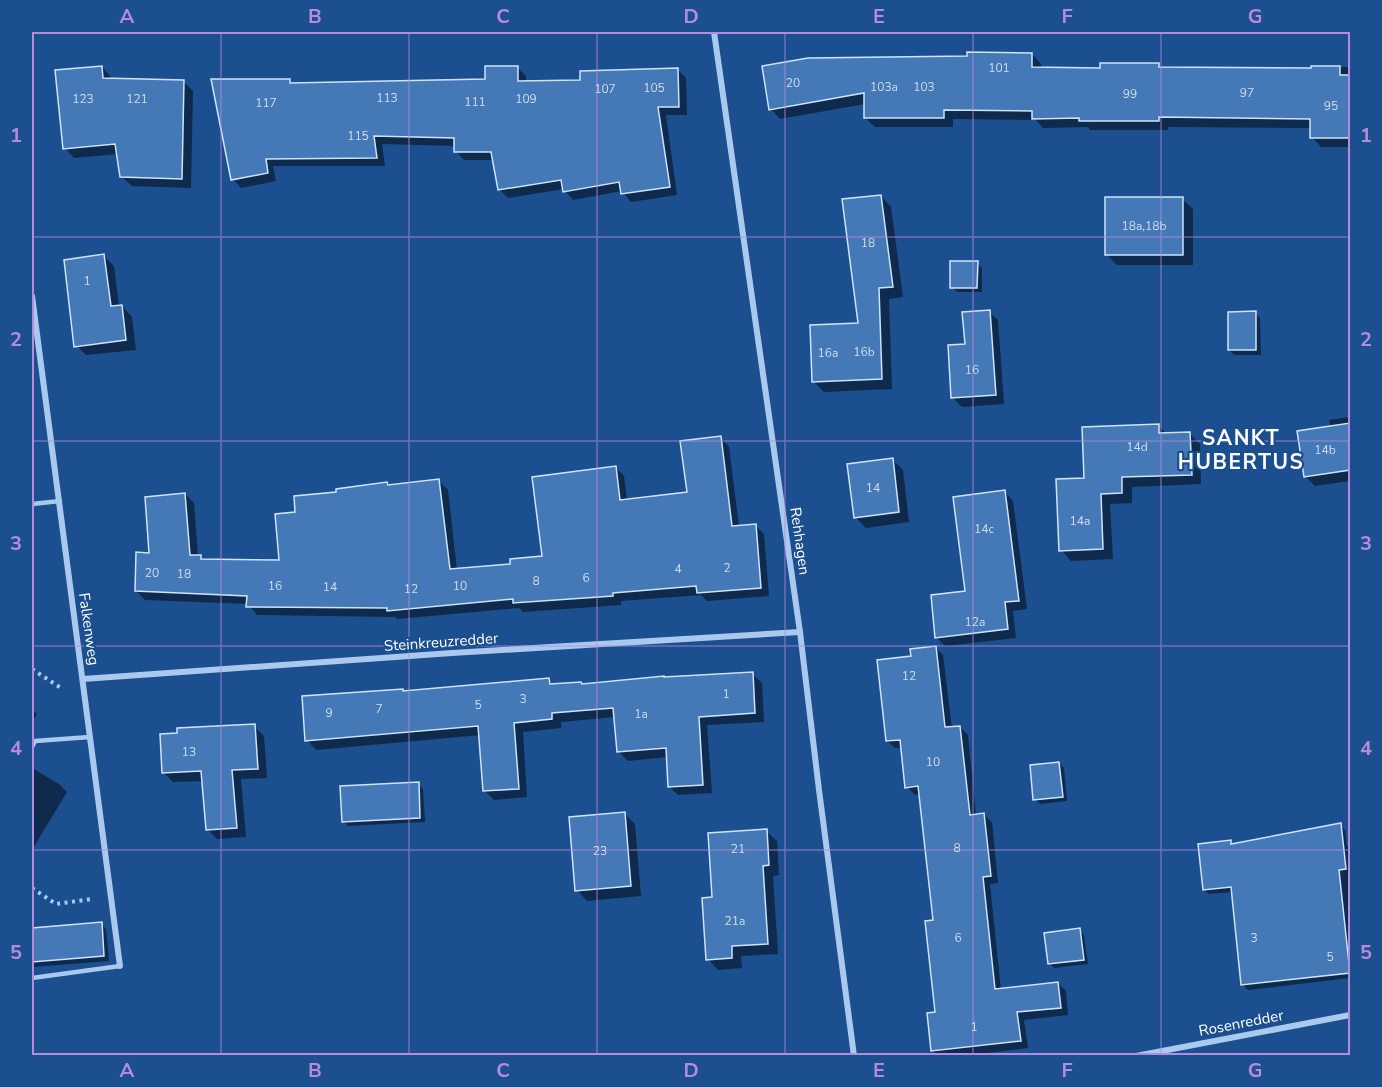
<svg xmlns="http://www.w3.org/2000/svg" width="1382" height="1087" font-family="'Nunito Sans',sans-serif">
<rect width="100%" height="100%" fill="#1b4f8f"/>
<!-- shadow -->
<g fill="#0007">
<path d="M1032,54L1041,64V68L1101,69L1159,65L1163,69L1313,70V67H1350V147H1321L1312,137V128L1168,127V130H1090L1088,127L1043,128L1036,120L953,119V127H875L865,118V104L780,119L771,109L968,58Z"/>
<path d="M102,67L111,77L112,80L183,81L193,91L191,188L132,186L122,177L118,154L74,158L65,148Z"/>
<path d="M517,67L526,76V82H581L678,70L686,78L687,115H666L677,195L631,202L622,191L573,200L564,189L508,198L499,189L494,160H464L456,151V146L382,144L385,166H273L276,181L241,188L233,179L289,80L294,84L487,81Z"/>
<path d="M881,196L891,207L903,297L889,299L892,389L824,392L814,382L859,325Z"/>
<path d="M1182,199L1193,209V265H1117L1106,254Z"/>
<path d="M104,256L114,266L119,306H122L132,317L136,350L86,355L76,345Z"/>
<path d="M977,263L982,268V292H957L952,287Z"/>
<path d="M989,312L998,320L1004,404L962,407L953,398L966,346Z"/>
<path d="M1255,313L1260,318L1261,355H1234L1229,350Z"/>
<path d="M1350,417V481L1315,486L1305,476L1331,428L1329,420Z"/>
<path d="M1158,425L1167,434L1189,433L1200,444L1201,484L1132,487V503L1110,504L1113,559L1071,561L1061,550L1086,480Z"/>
<path d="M721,438L729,447L739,526L755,525L764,534L769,596L707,601L701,595L621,601V605L523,612L519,608L397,619L395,617L257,615L248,604L145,600L136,591L150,555L185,494L194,503L198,556L205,560L281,561L297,513L338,493L387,483L390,486L439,481L448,490L457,570L512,565L544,558L615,467L624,476L627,500L688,493Z"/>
<path d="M892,459L903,470L909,522L866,528L855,517Z"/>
<path d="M1005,492L1013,501L1027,609L1013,611L1016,638L945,646L936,637L967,592Z"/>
<path d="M935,647L943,655L952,728L960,727L968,735L976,815H984L992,822L998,883L990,884L1001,990L1058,983L1066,991L1068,1015L1024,1020L1028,1048L963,1056H938L932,1050L936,1014L935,921L921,794L915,795L907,787L902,748H895L887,741L912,657Z"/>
<path d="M752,674L762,683L764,722L707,725L712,793L678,795L669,786L668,757L628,761L619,752L615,717L561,722V728L523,732L527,797L494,800L484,790L481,735L316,750L307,740L402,690L404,692L549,680L554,686L583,685Z"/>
<path d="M32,709L37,714L32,723Z"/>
<path d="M254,726L264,736L267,778L241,779L246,837L217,839L207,829L203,781L173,782L163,772Z"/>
<path d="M1059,763L1064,768L1067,801L1040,804L1035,799Z"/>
<path d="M32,768L59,784L67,792L32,850Z"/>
<path d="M418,784L423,789L425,822L348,826L343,821Z"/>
<path d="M624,813L635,824L641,896L587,901L577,890Z"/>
<path d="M1340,825L1345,830L1347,846H1350V978L1248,990L1243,985L1233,892L1209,894L1204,890L1230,841L1234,845Z"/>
<path d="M766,831L777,841L779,875L773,876L778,954L741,956L742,968L718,970L708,959L714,898Z"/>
<path d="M101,924L106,929L109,961L32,967V930Z"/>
<path d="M1079,930L1084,935L1088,964L1054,968L1049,963Z"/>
</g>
<!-- building -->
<g fill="#4478b7" stroke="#cfe3fa" stroke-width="1.5">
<path d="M967,52L1032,53V67L1100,68V63H1159V67L1311,68V66H1340V75H1350V138H1310V119L1159,117V121H1079V118L1032,119V111L944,110V118H864V93L769,110L762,66L808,58L967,56Z"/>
<path d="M102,66L103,78L184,80L182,179L120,177L115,144L63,149L55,70Z"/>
<path d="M485,66H518V81L580,80V71L678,68L679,107H658L670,187L621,194L619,182L563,192L561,180L498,190L491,152H454V138L374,136L377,158L266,159L268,173L231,180L211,79H290V83L485,79Z"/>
<path d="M881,195L893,287L879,288L882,379L812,382L810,325L858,323L842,199Z"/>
<rect x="1105" y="197" width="78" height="58"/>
<path d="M104,254L111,306L122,305L126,340L74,347L64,260Z"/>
<path d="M950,261H978L977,288H950Z"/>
<path d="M990,310L996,395L951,398L948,345L965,344L962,312Z"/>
<path d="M1256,311V350H1228V312Z"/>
<path d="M1350,423V470L1304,477L1297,431Z"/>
<path d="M1159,424V433L1190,432L1192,475L1122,477V493L1101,494L1103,549L1059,551L1056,479L1084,478L1082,427Z"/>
<path d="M721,436L732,526L756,524L761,588L697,593L696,586L613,593V596L513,603V599L387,611V608L246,607L247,596L135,591L136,552L149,553L145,497L185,493L190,555H201V559L279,560L275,514L295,512L294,496L336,492V489L387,482L388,485L439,479L450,569L510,564V559L542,556L532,477L616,466L620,500L687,492L680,441Z"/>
<path d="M893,458L899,512L854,518L847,464Z"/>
<path d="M1005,490L1019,601L1005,602L1008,629L935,638L931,595L965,591L953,497Z"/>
<path d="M936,646L945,727L960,726L970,815L984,813L991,876L983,877L995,989L1058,982L1061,1008L1017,1012L1021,1041L931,1051L927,1013L935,1012L925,921L933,920L918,786L905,788L900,740L886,741L877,660L911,656L910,649Z"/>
<path d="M753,672L755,713L699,717L703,785L668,787L666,748L617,752L613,708L552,713V719L514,723L519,789L483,791L478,726L305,741L302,696L403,689V691L549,678L550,684L581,682L582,684L664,676V677Z"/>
<path d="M255,724L258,769L232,770L237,828L206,830L201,771L162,773L160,734L177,733V728Z"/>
<path d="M1059,762L1063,797L1033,800L1030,765Z"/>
<path d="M419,782L420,818L342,822L340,786Z"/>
<path d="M625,812L631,886L575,891L569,817Z"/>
<path d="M1341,823L1346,869L1339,870L1350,973L1241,985L1231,887L1203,890L1198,844L1231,840V844Z"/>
<path d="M767,829L769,865L763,866L768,944L732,946V958L706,960L702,898L712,897L708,833Z"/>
<path d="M102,922L104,956L32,962V928Z"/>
<path d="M1080,928L1084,960L1048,964L1044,933Z"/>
</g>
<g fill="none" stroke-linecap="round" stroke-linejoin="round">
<!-- path -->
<g stroke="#a9c9ee" stroke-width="4" stroke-dasharray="3 4.5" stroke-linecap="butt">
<path d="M32,669L61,688"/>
<path d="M32,888L56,904L92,899"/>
</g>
<!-- service -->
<g stroke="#a9c9ee" stroke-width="4.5">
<path d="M32,504L60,501"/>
<path d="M32,747L35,741L90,737"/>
<path d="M32,978L120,966"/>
</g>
<!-- minor -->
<g stroke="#a9c9ee" stroke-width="6">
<path d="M714,32L800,632L819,790L854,1056"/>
<path d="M32,296L120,966"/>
<path d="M83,679L452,653L800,632"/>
<path d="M1136,1056L1350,1015"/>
</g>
</g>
<!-- grid -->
<path fill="none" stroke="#b68bdc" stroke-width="1.5" stroke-opacity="0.55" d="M221,32V1056M409,32V1056M597,32V1056M785,32V1056M973,32V1056M1161,32V1056M32,237H1350M32,441H1350M32,646H1350M32,850H1350"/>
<g text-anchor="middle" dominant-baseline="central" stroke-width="4.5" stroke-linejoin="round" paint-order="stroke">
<!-- number labels -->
<g font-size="12" fill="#d0dded">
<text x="999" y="68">101</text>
<text x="793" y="83">20</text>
<text x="884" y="87">103a</text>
<text x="924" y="87">103</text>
<text x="654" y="88">105</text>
<text x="605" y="89">107</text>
<text x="1247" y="93">97</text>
<text x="1130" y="94">99</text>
<text x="387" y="98">113</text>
<text x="83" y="99">123</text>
<text x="137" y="99">121</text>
<text x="526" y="99">109</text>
<text x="475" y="102">111</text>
<text x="266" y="103">117</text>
<text x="1331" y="106">95</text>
<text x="358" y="136">115</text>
<text x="1144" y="226">18a,18b</text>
<text x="868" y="243">18</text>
<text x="87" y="281">1</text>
<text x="864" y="352">16b</text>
<text x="828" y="353">16a</text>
<text x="972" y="370">16</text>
<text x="1137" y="447">14d</text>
<text x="1325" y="450">14b</text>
<text x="873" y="488">14</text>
<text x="1080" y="521">14a</text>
<text x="984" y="529">14c</text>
<text x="727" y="568">2</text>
<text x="678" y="569">4</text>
<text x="152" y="573">20</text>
<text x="184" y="574">18</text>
<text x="586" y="578">6</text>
<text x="536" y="581">8</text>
<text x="275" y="586">16</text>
<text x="460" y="586">10</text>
<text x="330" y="587">14</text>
<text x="411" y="589">12</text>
<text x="975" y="622">12a</text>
<text x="909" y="676">12</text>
<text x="726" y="694">1</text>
<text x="523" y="699">3</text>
<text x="478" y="705">5</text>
<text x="379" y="709">7</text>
<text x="329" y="713">9</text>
<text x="641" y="714">1a</text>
<text x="189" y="752">13</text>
<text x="933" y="762">10</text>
<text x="957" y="848">8</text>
<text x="738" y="849">21</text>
<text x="600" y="851">23</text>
<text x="735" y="921">21a</text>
<text x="958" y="938">6</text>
<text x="1254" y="938">3</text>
<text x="1330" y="957">5</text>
<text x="974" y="1027">1</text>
</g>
<!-- street labels -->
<g font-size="15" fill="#fff" stroke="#1b4f8f">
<text transform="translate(800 541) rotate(82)">Rehhagen</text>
<text transform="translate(89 629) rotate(82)">Falkenweg</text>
<text transform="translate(441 642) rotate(-4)">Steinkreuzredder</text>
<text transform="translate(1241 1023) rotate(-11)">Rosenredder</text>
</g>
<!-- district labels -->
<g font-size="21" font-weight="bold" letter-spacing="1.5" fill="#fff" stroke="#1b4f8f">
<text x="1241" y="438">SANKT<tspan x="1241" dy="24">HUBERTUS</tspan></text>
</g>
</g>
<!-- border -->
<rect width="1382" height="1087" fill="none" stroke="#1b4f8f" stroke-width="66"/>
<rect x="33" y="33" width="1316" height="1021" fill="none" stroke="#b68bdc" stroke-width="2"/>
<g font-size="20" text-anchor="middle" font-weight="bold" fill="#b68bdc">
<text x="127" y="23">A</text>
<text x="315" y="23">B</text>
<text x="503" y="23">C</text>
<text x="691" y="23">D</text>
<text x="879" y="23">E</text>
<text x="1067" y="23">F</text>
<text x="1255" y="23">G</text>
<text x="16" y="142">1</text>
<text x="1366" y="142">1</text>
<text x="16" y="346">2</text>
<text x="1366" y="346">2</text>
<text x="16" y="550">3</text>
<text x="1366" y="550">3</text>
<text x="16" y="755">4</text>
<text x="1366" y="755">4</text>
<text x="16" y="959">5</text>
<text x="1366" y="959">5</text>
<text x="127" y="1077">A</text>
<text x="315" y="1077">B</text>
<text x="503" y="1077">C</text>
<text x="691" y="1077">D</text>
<text x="879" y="1077">E</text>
<text x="1067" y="1077">F</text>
<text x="1255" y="1077">G</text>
</g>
</svg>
